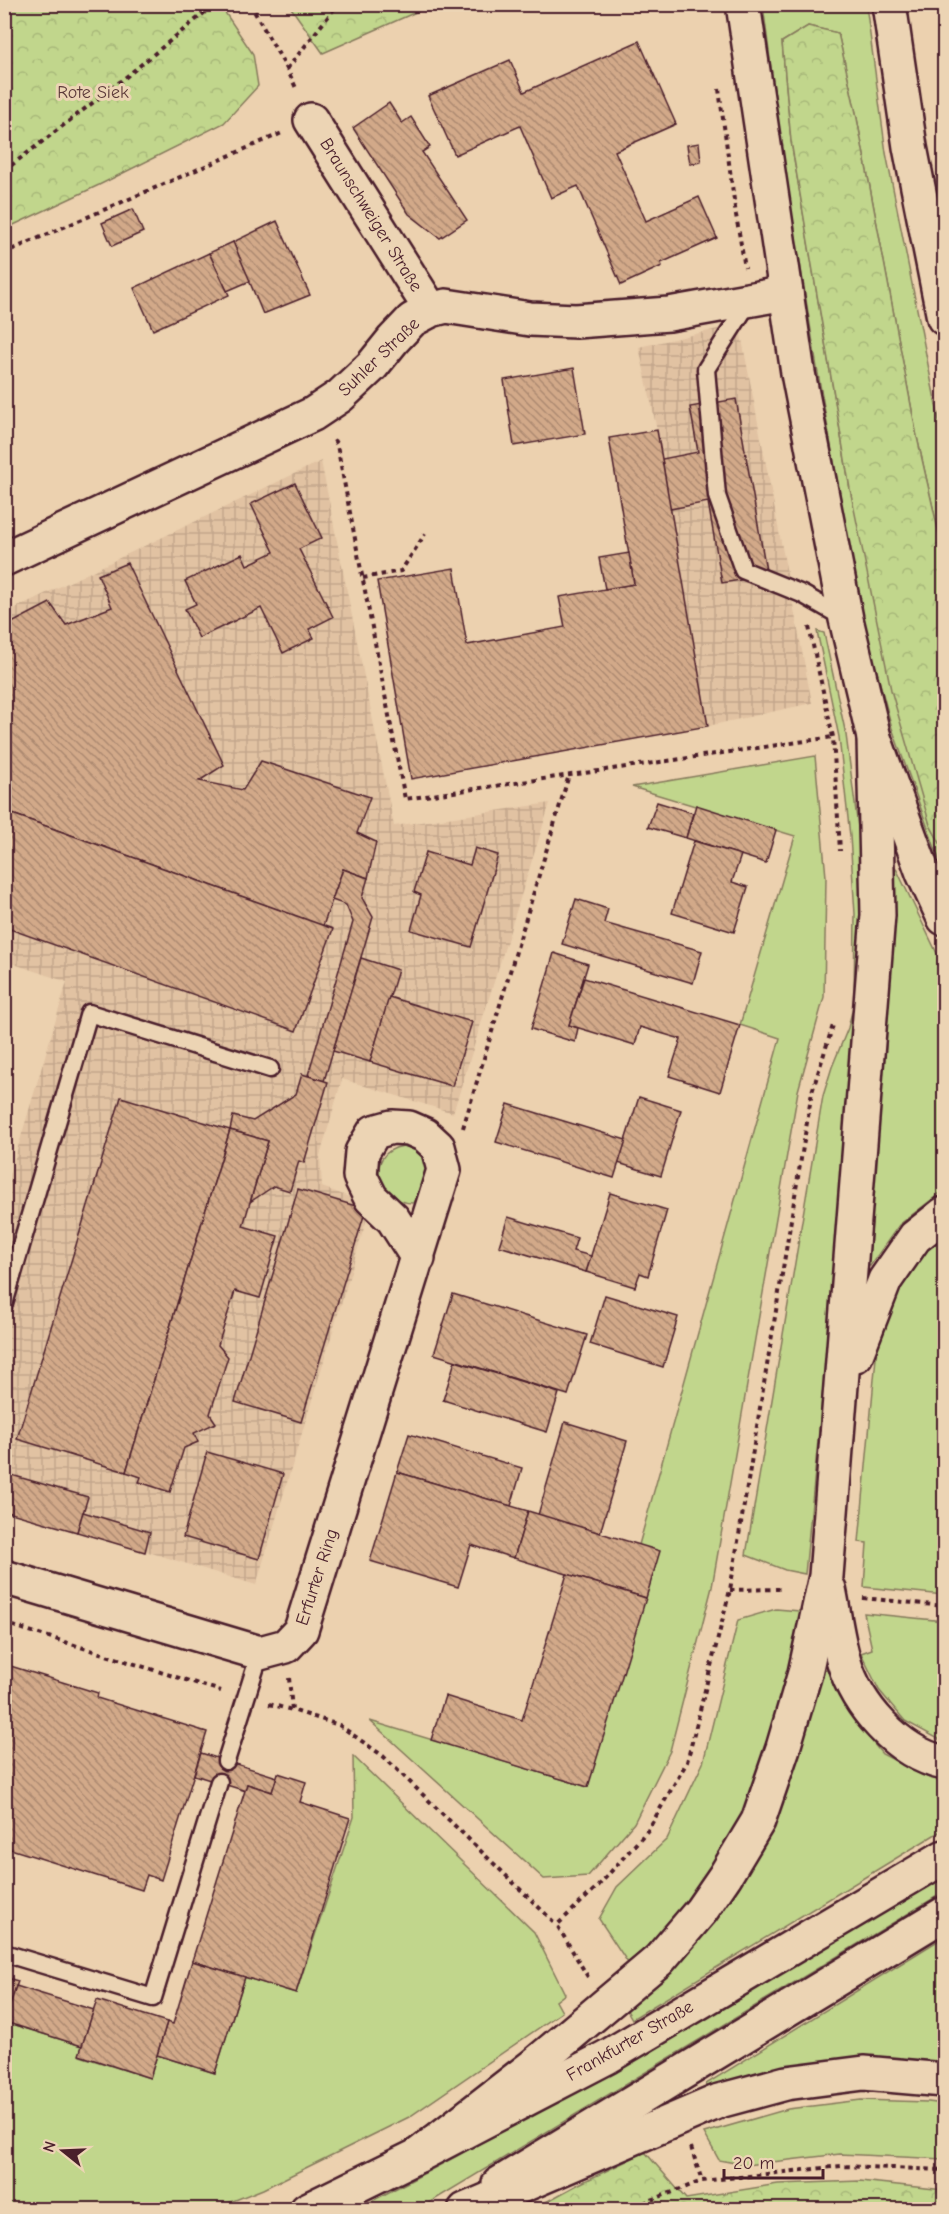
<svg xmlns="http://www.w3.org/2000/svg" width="949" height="2214" font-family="'Comic Neue',sans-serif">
<defs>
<pattern id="industrial-grid" width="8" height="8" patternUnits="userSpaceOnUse" patternTransform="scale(1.5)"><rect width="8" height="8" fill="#e1c2a2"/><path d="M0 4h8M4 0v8" fill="none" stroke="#c3a68c"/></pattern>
<pattern id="forest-crowns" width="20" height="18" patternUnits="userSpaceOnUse" patternTransform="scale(1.5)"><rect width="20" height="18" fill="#c1d68c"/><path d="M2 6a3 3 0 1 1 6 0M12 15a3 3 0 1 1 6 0" fill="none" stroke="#a7b779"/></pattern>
<pattern id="building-back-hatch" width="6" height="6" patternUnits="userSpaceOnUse" patternTransform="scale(1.5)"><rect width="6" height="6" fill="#d2a989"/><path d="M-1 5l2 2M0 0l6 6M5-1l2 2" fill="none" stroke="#ac8970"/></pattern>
</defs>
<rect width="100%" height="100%" fill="#ecd1af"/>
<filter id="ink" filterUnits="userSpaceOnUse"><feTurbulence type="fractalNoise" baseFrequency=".0167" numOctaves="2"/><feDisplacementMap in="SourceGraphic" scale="12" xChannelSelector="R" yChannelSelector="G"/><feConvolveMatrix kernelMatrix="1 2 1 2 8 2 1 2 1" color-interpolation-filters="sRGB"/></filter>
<g filter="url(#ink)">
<!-- industrial -->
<g fill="url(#industrial-grid)">
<path d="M739,324L812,703L708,726L657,430L639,347Z"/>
<path d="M321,461L394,826L550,803L453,1113L342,1079L320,1156L322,1187L371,1205L256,1585L5,1508V1191L67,982L5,961V613Z"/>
</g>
<!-- green -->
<g fill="#c1d68c" stroke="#867a5c" stroke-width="1.5">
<path d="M763,5H866L886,153L944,445V556L917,437L856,113L838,33L808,26L782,42L791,141L850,489L930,825L944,850V873L892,728L862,617L817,368L782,152Z"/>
<path d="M817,631L824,633L846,735L859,835L863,914L857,1041L805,1574L785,1570L746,1555L823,1096L832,1067L848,1028L854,1003L855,914L850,836L839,737Z"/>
<path d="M815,756L826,877L824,997L798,1091L712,1587L670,1751L634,1823L588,1876L544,1879L370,1721L588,1787L639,1545L780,1038L740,1025L795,836L632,787Z"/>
<path d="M893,862L944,968V1190L899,1225L870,1266L862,1263L886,1046Z"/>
<path d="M403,1146C427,1151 431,1161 424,1183C421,1192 420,1197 413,1203C380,1203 361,1154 403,1146Z"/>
<path d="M944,1236V1595L864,1587L867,1543L859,1542L878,1336L900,1290L926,1250Z"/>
<path d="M776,1609L800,1611C778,1748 738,1871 628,1963L599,1919L617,1887L667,1839L703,1763L738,1620Z"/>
<path d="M864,1613L944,1621V1742L905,1721L879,1690L861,1653L872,1649Z"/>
<path d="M828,1669L852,1717L882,1754L929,1778L944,1780V1829L632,2019L624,2005L686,1951L738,1889L773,1830L798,1757L819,1670Z"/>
<path d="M353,1756L534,1932L565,1994L556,2001L562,2012L409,2117L263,2189L213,2209L5,2210V2022L82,2046L80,2056L150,2078L157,2055L215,2073L245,1977L296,1993L354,1817Z"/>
<path d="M944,1875V1892L419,2209L355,2210L455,2157L659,2044Z"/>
<path d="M944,1937V2065L708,2089L706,2084Z"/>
<path d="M861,2100L928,2102L944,2104V2159L840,2154L746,2165L719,2160L704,2133L788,2109Z"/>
</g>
<!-- forest -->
<g fill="url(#forest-crowns)" stroke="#867a5c" stroke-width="1.5">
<path d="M4,5H220L253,54L258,86L224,123L99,185L5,229Z"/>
<path d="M289,5H432L323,53Z"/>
<path d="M808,26L838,33L856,113L917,437L944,556V850L930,825L891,690L850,489L817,295L791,141L782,42Z"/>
<path d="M645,2152L686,2199L778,2184L860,2181L944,2190V2209H533L579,2184Z"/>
</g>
<!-- building -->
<g fill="url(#building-back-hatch)" stroke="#4a1f2b" stroke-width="1.5">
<path d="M639,41L676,124L615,151L646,221L699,197L717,238L661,263L662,266L621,285L578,186L551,198L520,126L455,155L428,96L510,60L524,92Z"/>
<path d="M389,103L402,123L411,117L430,147L422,152L467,220L440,238L409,214L353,128Z"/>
<path d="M699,143L701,162L690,164L687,145Z"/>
<path d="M133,209L143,232L112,246L102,223Z"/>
<path d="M277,221L310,295L263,314L233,242Z"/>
<path d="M233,242L250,281L227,291L209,253Z"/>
<path d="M209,253L229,295L153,330L134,288Z"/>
<path d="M574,368L585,434L514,446L504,380Z"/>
<path d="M736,399L767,576L722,583L708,502L670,509L662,459L698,452L690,407Z"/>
<path d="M657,430L708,726L411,779L377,581L454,568L467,645L565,627L559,597L634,584L609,438Z"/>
<path d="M295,483L322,538L299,549L333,617L309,629L314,638L283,653L261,608L199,638L185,609L196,604L185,581L242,554L247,565L274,552L251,504Z"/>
<path d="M629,553L634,584L605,589L599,558Z"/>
<path d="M127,563L224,765L199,781L243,790L261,761L370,797L357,833L376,842L368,878L343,869L323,926L4,811V627L50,603L66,625L112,607L98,575Z"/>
<path d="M657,802L693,813L686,838L648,827Z"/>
<path d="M696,805L776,830L766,863L686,838Z"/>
<path d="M4,811L333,929L296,1031L4,927Z"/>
<path d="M694,841L741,855L732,882L748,887L734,932L672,913Z"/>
<path d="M475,848L498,855L471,947L411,930L421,895L414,892L426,852L470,865Z"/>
<path d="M343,869L368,878L362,898L373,917L324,1081L308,1075L353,922L346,905L332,900Z"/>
<path d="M576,899L608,909L604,923L702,951L693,983L562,944Z"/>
<path d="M554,953L588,964L569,1025L578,1028L575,1042L531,1029Z"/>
<path d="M361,958L398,970L370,1062L333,1051Z"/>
<path d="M584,978L740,1025L720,1092L669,1076L681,1039L640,1027L635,1045L569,1025Z"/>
<path d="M389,997L472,1022L452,1086L370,1062Z"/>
<path d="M302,1074L328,1082L304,1163L299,1161L290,1191L274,1186L250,1202L268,1141L230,1130L233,1116L253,1121L296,1094Z"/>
<path d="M121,1097L230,1130L126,1472L17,1439Z"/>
<path d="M639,1097L681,1110L661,1176L618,1163Z"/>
<path d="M508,1104L626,1140L614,1178L496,1142Z"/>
<path d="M230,1130L268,1141L243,1226L278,1236L260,1298L235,1291L218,1345L228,1357L210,1414L216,1423L194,1433L198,1442L184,1448L170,1492L139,1482L141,1477L126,1472Z"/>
<path d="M298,1189L366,1209L301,1422L235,1402Z"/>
<path d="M610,1193L667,1210L648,1276L640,1273L635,1287L586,1272Z"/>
<path d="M508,1217L577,1238L573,1251L591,1256L586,1272L499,1246Z"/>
<path d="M453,1294L587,1335L568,1395L434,1354Z"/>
<path d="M605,1295L678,1317L663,1367L590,1344Z"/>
<path d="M455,1361L559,1393L547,1432L443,1400Z"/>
<path d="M565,1422L627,1441L600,1533L538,1515Z"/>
<path d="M409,1434L522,1468L511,1506L397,1472Z"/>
<path d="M207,1452L283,1474L259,1559L183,1537Z"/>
<path d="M397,1472L528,1511L514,1558L471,1545L458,1587L370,1561Z"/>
<path d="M8,1474L88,1497L77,1532L4,1511V1487Z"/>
<path d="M528,1511L660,1551L646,1598L514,1558Z"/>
<path d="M83,1512L150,1532L145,1552L77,1532Z"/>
<path d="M567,1574L646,1598L588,1787L431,1740L445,1696L522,1720Z"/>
<path d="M4,1664L98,1693L97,1698L207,1732L161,1880L147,1875L142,1890L4,1847Z"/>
<path d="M201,1753L277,1777L272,1792L247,1784L246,1791L194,1775Z"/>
<path d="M278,1773L306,1782L300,1802L350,1818L296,1993L192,1961L247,1784L272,1792Z"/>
<path d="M192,1961L245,1977L215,2073L157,2055L167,2022L173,2024Z"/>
<path d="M4,1977L18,1981L4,2024Z"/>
<path d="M16,1986L94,2010L82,2046L5,2022Z"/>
<path d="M97,2000L167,2022L150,2078L79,2055Z"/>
</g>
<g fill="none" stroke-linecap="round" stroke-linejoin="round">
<defs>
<g id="service">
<path d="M750,300L706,369L717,496L743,570L802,594L846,619"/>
<path d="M4,1304L89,1013L270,1069"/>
<path d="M226,1761L260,1653"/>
<path d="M4,1953L153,1998L219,1782"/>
</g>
<g id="minor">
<path d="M311,120L431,310"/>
<path d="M4,559L313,414L340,396L372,366L393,340L412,320L431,310L446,306L530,319L576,321L669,314L786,293"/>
<path d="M4,1577L260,1653L286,1646L301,1630L444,1170L438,1147L425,1135L409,1128L392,1127L374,1132L362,1152L360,1176L371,1198L393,1219L418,1258"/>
</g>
<g id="tertiary">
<path d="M499,2184L944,1914"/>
<path d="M307,2210L417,2156L607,2057L944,1857"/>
</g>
<g id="trunk">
<path d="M743,4L798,373L846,619L874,738L923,873L944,918"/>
<path d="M889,4L910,147L944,318"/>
<path d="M856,1355L885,1280L915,1237L944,1214"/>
<path d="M829,1589C834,1613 837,1639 844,1662C857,1706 898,1753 944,1763"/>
<path d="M417,2156L533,2066L659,1960L701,1911L725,1876L758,1821L783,1748L805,1673L826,1576L878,915L874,738"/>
<path d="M465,2210L719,2101L786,2083L864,2073L944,2080"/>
</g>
</defs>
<!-- service casing -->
<use href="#service" stroke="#4a1f2b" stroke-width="21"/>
<!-- minor casing -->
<use href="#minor" stroke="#4a1f2b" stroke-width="38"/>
<!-- tertiary casing -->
<use href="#tertiary" stroke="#4a1f2b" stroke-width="38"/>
<!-- trunk casing -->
<use href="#trunk" stroke="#4a1f2b" stroke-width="38"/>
<!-- path -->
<g stroke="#4a1f2b" stroke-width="4" stroke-dasharray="4.5 4.5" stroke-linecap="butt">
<path d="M250,4L287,69L297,90"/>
<path d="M287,69L338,4"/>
<path d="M719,89L736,215L745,268"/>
<path d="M4,171L121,81L215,4"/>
<path d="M4,253L282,133"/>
<path d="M334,440L337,445L405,799L833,737"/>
<path d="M363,578L401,571L425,534"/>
<path d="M809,627L833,737L840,851"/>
<path d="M463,1128L569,775"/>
<path d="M730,1590L780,1589"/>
<path d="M863,1598L944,1606"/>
<path d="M4,1623L221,1691"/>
<path d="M289,1678L292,1710L339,1725L383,1756L557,1925"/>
<path d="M269,1704L292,1710"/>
<path d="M588,1977L557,1925L599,1885L648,1830L687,1762L730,1590L812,1092L834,1022"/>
<path d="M691,2147L702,2181"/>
<path d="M637,2210L646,2202L702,2181L841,2166L944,2170"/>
</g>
<!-- service -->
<use href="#service" stroke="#ecd4b4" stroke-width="16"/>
<!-- minor -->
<use href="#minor" stroke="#ecd4b4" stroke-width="33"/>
<!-- tertiary -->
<use href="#tertiary" stroke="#ecd4b4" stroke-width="33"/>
<!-- trunk -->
<use href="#trunk" stroke="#ecd4b4" stroke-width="33"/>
</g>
</g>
<g text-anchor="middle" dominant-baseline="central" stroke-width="6" stroke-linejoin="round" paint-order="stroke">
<!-- park labels -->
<g font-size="18" fill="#5c3a3a" stroke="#ecd4b4">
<text x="93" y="92">Rote Siek</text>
</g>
<!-- street labels -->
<g font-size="18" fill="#4a1f2b" stroke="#ecd4b4">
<text transform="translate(371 215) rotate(58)">Braunschweiger Straße</text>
<text transform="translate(379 357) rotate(-44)">Suhler Straße</text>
<text transform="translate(317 1577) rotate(-72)">Erfurter Ring</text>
<text transform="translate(630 2041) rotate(-30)">Frankfurter Straße</text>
</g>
</g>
<!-- margin -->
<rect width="949" height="2214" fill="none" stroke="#ecd4b4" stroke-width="24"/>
<rect x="12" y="12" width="925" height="2190" fill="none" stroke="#4a1f2b" stroke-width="2" filter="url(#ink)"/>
<!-- north arrow -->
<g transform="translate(63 2151) rotate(288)" stroke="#ecd4b4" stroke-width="4.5" paint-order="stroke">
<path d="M0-4.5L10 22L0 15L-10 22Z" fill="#4a1f2b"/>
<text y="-9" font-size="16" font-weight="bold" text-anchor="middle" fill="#4a1f2b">N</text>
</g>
<!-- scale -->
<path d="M724 2169v9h99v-9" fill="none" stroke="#4a1f2b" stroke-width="3"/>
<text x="733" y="2169" font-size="18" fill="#4a1f2b" stroke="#ecd4b4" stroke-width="4.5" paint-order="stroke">20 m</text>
</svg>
